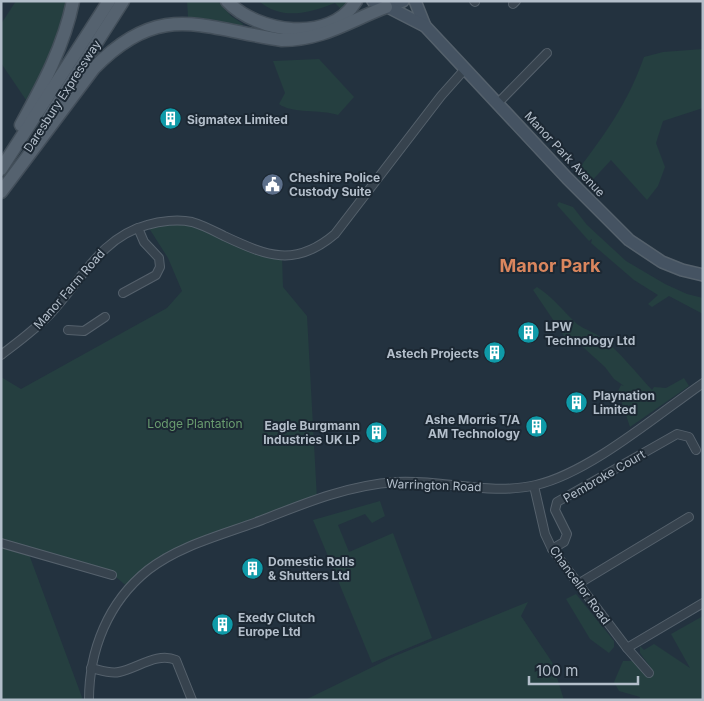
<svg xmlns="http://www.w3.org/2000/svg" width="704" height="701" font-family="Inter,sans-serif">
<rect width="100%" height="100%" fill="#23323f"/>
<!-- green -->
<g fill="#253f40">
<path d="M16,1H66C60,37 45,70 26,100L1,63V24Z"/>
<path d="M187,1H218L231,16L243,24L241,28L188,17Z"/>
<path d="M259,1H349L342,10L335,3C309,13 282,21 259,1Z"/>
<path d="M703,49V108L663,121L656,143L665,167L658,186L647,200L611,160L587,186L575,174C605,134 627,105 644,57L663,52Z"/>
<path d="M319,59L354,97L338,115C320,109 292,114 279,104L285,93L273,61Z"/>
<path d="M559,202L573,207L587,225L626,261L665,284L687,294L703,298V314L669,296L652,307L648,304L658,295L634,280L591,243L592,239L589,241L557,205Z"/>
<path d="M192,222L282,256L283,287L307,316L317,499L179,552L129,588L117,578L27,549L83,700H1V377L21,389L167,308L182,291L168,258L147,225Z"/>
<path d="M537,287C553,297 563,311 577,324C585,330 595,332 603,339C621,353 636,373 652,390L654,387L666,388L684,378L689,386L630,427L618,391L621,385L624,386L614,379L605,367L584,348L564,336L533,290Z"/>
<path d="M380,501L385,516L372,523L365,514L338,525L349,552L393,533L432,638L372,663L313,520Z"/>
<path d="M576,594L614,641V647L609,653L590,639L566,599Z"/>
<path d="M528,602L521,616L552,662L564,700H305L395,656Z"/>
<path d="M703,616V700H639L640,697L619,691L614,682L623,661H634L648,677L654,672L640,653V646L644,650L654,644L690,668L671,634Z"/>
</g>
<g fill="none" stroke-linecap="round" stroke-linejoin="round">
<defs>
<g id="street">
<path d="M474,1L475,2"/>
<path d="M513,4L516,1"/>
<path d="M498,103L547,53"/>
<path d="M123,293L156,275L160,267L159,258L144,242L138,228"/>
<path d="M68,330L84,331L105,317"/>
<path d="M1,355C18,342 36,329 51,313C81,281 101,237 147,225C160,221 178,219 192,222C203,225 214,231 224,236C267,256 295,268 335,234L441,96L465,69"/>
<path d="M534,486L545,534L552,549L627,648L649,673"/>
<path d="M1,543L112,575"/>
<path d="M552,549L564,542L567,534L555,510L557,502L677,434L689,437L696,450"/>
<path d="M578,584L689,517"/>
<path d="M627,648L703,603"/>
<path d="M91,668C100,670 110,674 119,672C138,668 157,652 176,660L192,700"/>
<path d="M89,700C89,650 108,602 148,570C180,545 225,534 262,520C305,503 349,485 396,482C442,479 491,496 536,485C589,473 657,415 703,383"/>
</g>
<g id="secondary">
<path d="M373,1L388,7L403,1"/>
<path d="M415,1L425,26"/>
<path d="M388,7L425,26L567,178L629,240L662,262L682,270L703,275"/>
</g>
<g id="primary">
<path d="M227,1C257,33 331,44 356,1"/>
<path d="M49,117L123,1"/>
<path d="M21,125C43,85 64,46 73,1"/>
<path d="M1,169L109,1"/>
<path d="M1,192L94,68C160,0 201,28 282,40C323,40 349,21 386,7"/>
</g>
</defs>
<!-- street casing -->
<use href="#street" stroke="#55616c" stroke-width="10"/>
<!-- secondary casing -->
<use href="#secondary" stroke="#55616c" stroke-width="14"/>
<!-- primary casing -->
<use href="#primary" stroke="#434f5a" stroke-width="15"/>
<!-- street -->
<use href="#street" stroke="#37434e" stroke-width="8"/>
<!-- secondary -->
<use href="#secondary" stroke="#455362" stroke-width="11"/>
<!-- primary -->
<use href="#primary" stroke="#55626f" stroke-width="12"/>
</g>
<!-- icons -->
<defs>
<symbol id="building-disc" viewBox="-11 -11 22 22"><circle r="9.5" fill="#0f9aa8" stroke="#1c2833"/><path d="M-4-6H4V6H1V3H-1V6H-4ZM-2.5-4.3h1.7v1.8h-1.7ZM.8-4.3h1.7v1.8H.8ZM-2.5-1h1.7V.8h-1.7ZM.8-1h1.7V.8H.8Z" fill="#fff"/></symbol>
<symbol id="civic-disc" viewBox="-11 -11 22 22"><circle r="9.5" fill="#5c6f8a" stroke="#1c2833"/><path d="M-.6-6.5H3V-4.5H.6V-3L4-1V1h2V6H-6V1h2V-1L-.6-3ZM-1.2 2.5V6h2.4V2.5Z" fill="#fff"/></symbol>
</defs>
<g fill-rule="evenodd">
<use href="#building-disc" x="158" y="106" width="25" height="25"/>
<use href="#civic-disc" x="260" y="172" width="25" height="25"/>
<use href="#building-disc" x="516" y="320" width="25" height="25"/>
<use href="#building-disc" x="482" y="340" width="25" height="25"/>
<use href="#building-disc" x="564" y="390" width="25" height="25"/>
<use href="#building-disc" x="524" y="414" width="25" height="25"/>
<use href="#building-disc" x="364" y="420" width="25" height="25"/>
<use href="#building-disc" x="240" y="556" width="25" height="25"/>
<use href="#building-disc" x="210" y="612" width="25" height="25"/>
</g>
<g text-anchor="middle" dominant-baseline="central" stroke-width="4" stroke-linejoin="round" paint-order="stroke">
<!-- street labels -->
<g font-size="12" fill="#b3beca" stroke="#1c2833">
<text transform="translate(62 96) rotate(-57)">Daresbury Expressway</text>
<text transform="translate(565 154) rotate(47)">Manor Park Avenue</text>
<text transform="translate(69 289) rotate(-49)">Manor Farm Road</text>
<text transform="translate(604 476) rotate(-30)">Pembroke Court</text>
<text transform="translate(434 485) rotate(2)">Warrington Road</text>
<text transform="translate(580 585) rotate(54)">Chancellor Road</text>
</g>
<!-- poi labels -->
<g font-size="12" font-weight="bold" fill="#b3beca" stroke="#1c2833" text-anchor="start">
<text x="187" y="119">Sigmatex Limited</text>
<text x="289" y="177">Cheshire Police<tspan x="289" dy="14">Custody Suite</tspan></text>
<text x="545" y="326">LPW<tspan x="545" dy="14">Technology Ltd</tspan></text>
<text x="479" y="353" text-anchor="end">Astech Projects</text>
<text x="593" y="395">Playnation<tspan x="593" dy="14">Limited</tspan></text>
<text x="520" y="419" text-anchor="end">Ashe Morris T/A<tspan x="520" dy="14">AM Technology</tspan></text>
<text x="360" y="425" text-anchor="end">Eagle Burgmann<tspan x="360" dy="14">Industries UK LP</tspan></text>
<text x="268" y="561">Domestic Rolls<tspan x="268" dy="14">&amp; Shutters Ltd</tspan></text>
<text x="238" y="617">Exedy Clutch<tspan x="238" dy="14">Europe Ltd</tspan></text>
</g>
<!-- park labels -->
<g font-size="12" fill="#699c6f" stroke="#1c2833">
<text x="195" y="423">Lodge Plantation</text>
</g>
<!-- district labels -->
<g font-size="18" font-weight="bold" fill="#da865e" stroke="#1c2833">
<text x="550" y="265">Manor Park</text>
</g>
</g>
<!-- border -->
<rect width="704" height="701" fill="none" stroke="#b3beca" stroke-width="5"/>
<!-- scale -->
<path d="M529 676v8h109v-8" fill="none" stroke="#b3beca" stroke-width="2.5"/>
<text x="536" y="676" font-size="15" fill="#b3beca" stroke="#1c2833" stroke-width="4" paint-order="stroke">100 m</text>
</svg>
